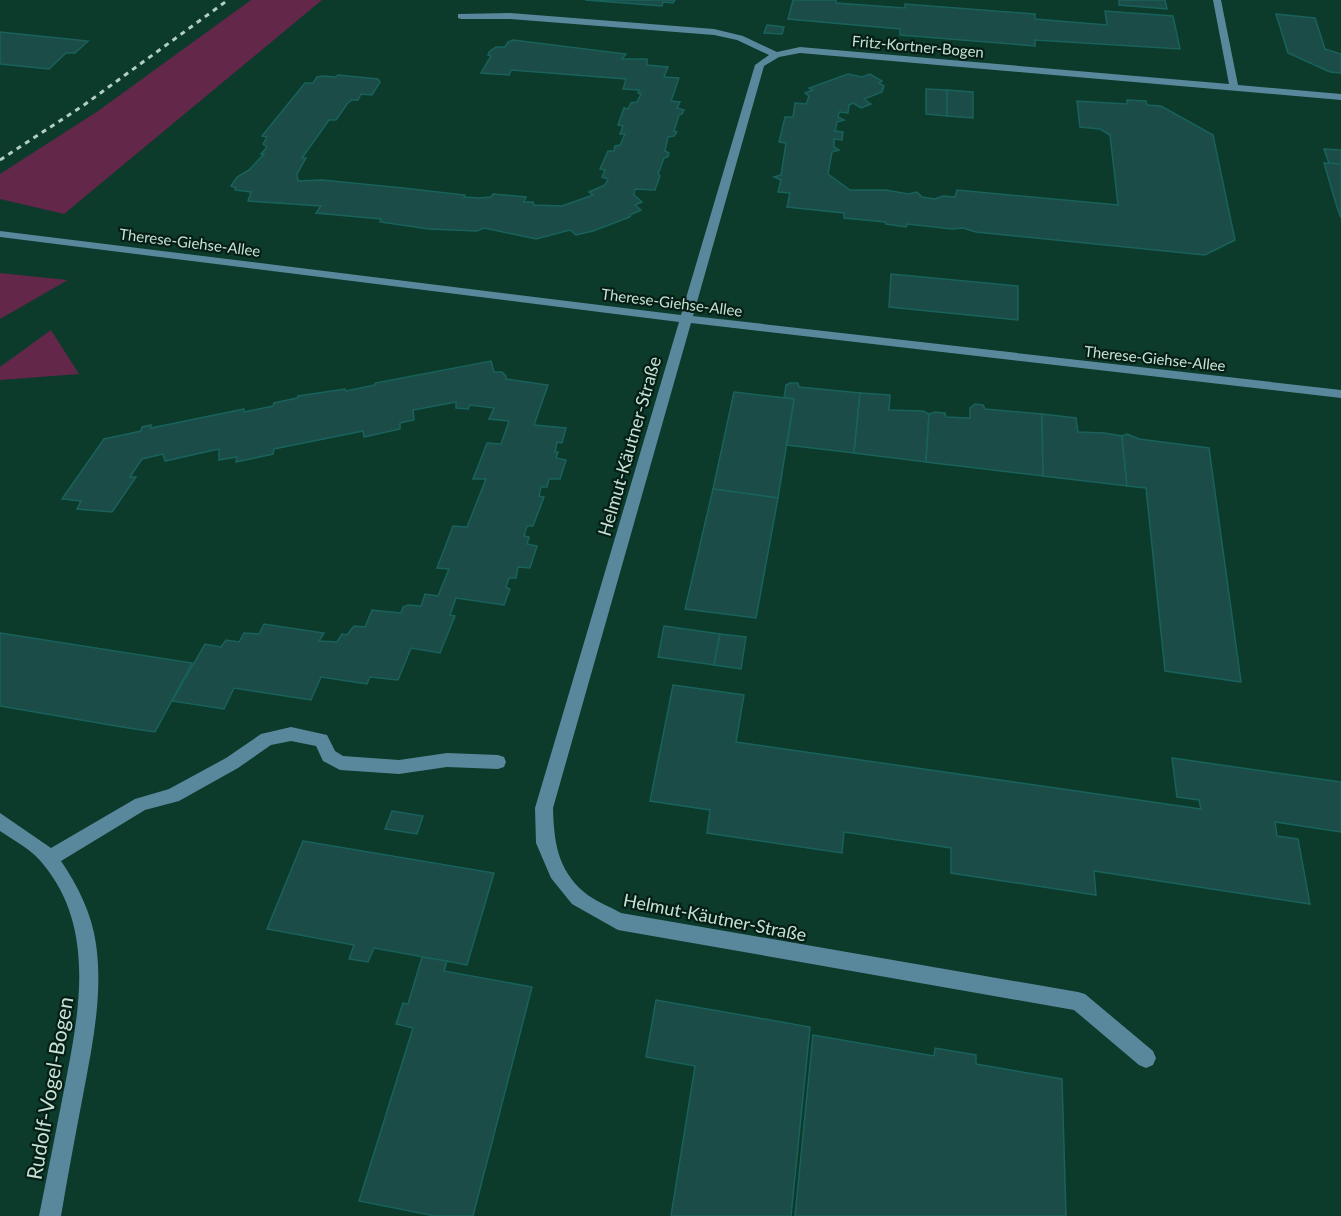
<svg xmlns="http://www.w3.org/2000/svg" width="1341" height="1216" font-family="Lato,sans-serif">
<rect width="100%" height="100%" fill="#0c3a2b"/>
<!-- green -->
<g fill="#622749">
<path d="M251,0H322L64,214L0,199V174L98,111Z"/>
<path d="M0,273L68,280L0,319Z"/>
<path d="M51,330L79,374L0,380V367Z"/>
</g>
<!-- building -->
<g fill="#1b4c47" stroke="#19625c" stroke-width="1.5">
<path d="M585,0H675L673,3L663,2L662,6Z"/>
<path d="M793,0H836V3L905,8V4L1035,14V19L1107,25L1105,11L1173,16L1180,49L1035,40V46L900,35V29L788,19Z"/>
<path d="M1119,0H1165L1167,9L1119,5Z"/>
<path d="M1276,14L1315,18L1325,49L1341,54V73L1330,72L1288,53Z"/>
<path d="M767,25L784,27L782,34L764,33Z"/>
<path d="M0,32L88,41L75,53H66L49,69L0,64Z"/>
<path d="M513,40L626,54L622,59H647V65L668,67L664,77L679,78L671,101L680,102L677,108L684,110L682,114L679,115L674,131L677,132L674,136L668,137L665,151L669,153L668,157L664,158L658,174L660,176L655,190L635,189L634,195L642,202L635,205L641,210L630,215V217L593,231L576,235L570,230L536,239L484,228L477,231L429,229L380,222L381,219L316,213L321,206L248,201L251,192L235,190L236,188L231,186L237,177L249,170L264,154H261L267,147L263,144L267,137L262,136L305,83H313L317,77L322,76L336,77L338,75L378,79L380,82L372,95L361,94L358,100H352L347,104L336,120H329L302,158H306L297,174L298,181L322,180L403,188L465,195L464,197L479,198L491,197L493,194L526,197L524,202H533L534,205L562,206L593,195L589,192L605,185L608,179L602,177L605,170L600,169L608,151H614L615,146L620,145L625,134H620L623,126L618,125L624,108L628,109L631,103L637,102L641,94L638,93L639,90L623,89L626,79L511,70L509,75L481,73L491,56L488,55L489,52L496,47H505L508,42Z"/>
<path d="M848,74L862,77L870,74L882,81L879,83L884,86L882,92L864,99L871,104L861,108L853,103L849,105L848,113L839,112L838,117L844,120L837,122L835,131L843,132L842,140L834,139V147L839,150L832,152L828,174L850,190H886L908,194L917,192L922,197L935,199L943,196L955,197L957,190L1118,205L1110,135L1100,129L1080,127L1077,101L1127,104V100L1146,101L1147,105L1161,106L1213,135L1235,240L1205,255L976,232L963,228L952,229L907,224L906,227L886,224L885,222L844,218V213L787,207L790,193L778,192L781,180L774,177L781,175L786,143L779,142L785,117H793L795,103L806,104L809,96L805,93L813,90L809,88Z"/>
<path d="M926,89L947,90V116L926,114Z"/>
<path d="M947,90L973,92V118L947,116Z"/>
<path d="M1324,149L1341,150V164L1329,163Z"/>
<path d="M1324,163L1341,164V218L1337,207Z"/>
<path d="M891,274L1018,286V320L889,307Z"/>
<path d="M491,361L494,372H502L506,376V379L548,385L534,425L566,428L562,443L557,442L555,452H558L556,458L566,460L560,479H549L547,487H541L539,496L544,497L533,526H527L524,536L529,537L527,544L537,546L530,568L518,567L516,578H509L506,587L510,589L504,605L456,598L450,615L455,616L440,653L411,648L398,680L370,677L367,684L321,677L311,700L234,688L224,709L172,701L205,644L221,647L226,640L239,642L244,633L259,634L264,624L324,633L319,641L337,642L342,634L347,635L354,626L365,627L372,610L401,613L403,607L408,605L421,606L425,594L438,596L449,569L437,568L453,526L467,527L486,479H473L487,443L501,444L509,421L489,419L494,408L470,405L468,409L456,408V402L413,410L414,420L400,423V429L364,437L363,431L274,449L273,454L236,462L237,457L219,460V449L165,461L163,454L142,459L130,477H136L112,512L77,509L81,501L62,499L104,439L141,431L142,427L151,425V428L244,409V412L273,406L274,403L297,398L298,396L345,389L346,391L375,385V383Z"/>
<path d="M790,383H798L799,387L860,393L854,453L787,445L794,399L784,398L786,385Z"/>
<path d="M734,392L794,399L778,498L713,489Z"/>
<path d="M860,393L890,395L889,410L923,411L929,414L926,462L854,453Z"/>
<path d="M975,404L983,405L985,409L1042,414L1043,476L926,462L929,414L935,412L945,413L946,417L970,418V408Z"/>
<path d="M1042,414L1076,418L1078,432L1104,433L1122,436L1127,486L1043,476Z"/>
<path d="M1127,434L1139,439L1209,448L1241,682L1165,671L1146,488L1127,486L1122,436Z"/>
<path d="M713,489L778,498L756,618L685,609Z"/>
<path d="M664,626L720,634L714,665L658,657Z"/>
<path d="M0,633L192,663L155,732L122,727L0,706Z"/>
<path d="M720,634L746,637L741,669L714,665Z"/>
<path d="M673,685L744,695L736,742L1201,809L1199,800L1177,797L1172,758L1341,782V832L1275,822L1277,836L1298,839L1310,904L1094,871L1096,895L951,873V848L851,833L844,832L842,853L707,833L710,810L650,801Z"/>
<path d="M392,811L423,816L417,834L385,829Z"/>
<path d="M303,841L494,873L467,965L374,948L368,962L349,959L354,945L267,929Z"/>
<path d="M422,957L447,961L444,971L532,987L473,1216H435L359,1201L413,1028L396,1024L403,1003L408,1004Z"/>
<path d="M656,1000L810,1027L791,1216H671L695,1066L646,1057Z"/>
<path d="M813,1035L934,1056L935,1048L976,1055V1064L1062,1079L1066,1216H795Z"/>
</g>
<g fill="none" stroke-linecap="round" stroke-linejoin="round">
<!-- minor -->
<g fill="#59889c" fill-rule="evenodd">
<path d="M1213,0H1221L1238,85L1341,94V100L800,53L779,57L764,66L693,316L1341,390V398L691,323L553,808C554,841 557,869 584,892C594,901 609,906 621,913L1078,992L1085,994L1153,1051L1156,1058L1153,1065L1146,1068L1139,1065L1074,1010L618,930L572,904L551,878L536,843L535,808L679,322L0,237V231L681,315L755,65L769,55L737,40L714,35L510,19H461L458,18V14L510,13L714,29L743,36L777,52L800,47L1229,84Z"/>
<path d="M291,727L327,735L335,751L343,756L399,760L447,753L498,755L504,757L506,762L504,767L498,769L447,767L399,774L340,770L323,761L316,746L291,741L271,745L238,768L179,801L145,810L61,861C78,886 92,914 96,944C103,993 93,1042 84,1090C76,1132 68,1174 61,1216H39C47,1176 55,1136 63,1095C78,1019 98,930 43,864C32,850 15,841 0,831V813L51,848L135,799L169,789L226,758L261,734Z"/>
</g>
<!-- rail -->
<path stroke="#b1d0c2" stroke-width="3" stroke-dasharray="5 5" stroke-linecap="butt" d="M0,160L84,105L228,0"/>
</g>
<g text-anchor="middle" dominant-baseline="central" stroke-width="4.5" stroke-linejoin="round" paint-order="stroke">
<!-- far-street labels -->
<g font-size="15" fill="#c5e2d5" stroke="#061e15">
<text transform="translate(918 46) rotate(5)">Fritz-Kortner-Bogen</text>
<text transform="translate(190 242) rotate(7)">Therese-Giehse-Allee</text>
<text transform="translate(672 302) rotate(7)">Therese-Giehse-Allee</text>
<text transform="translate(1155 358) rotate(6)">Therese-Giehse-Allee</text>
</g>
<!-- street labels -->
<g font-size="18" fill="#c5e2d5" stroke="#061e15">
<text transform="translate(629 446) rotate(-74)">Helmut-Käutner-Straße</text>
<text transform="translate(715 917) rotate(11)">Helmut-Käutner-Straße</text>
</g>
<!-- near-street labels -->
<g font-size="21" fill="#c5e2d5" stroke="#061e15">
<text transform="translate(49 1088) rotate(-80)">Rudolf-Vogel-Bogen</text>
</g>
</g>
</svg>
